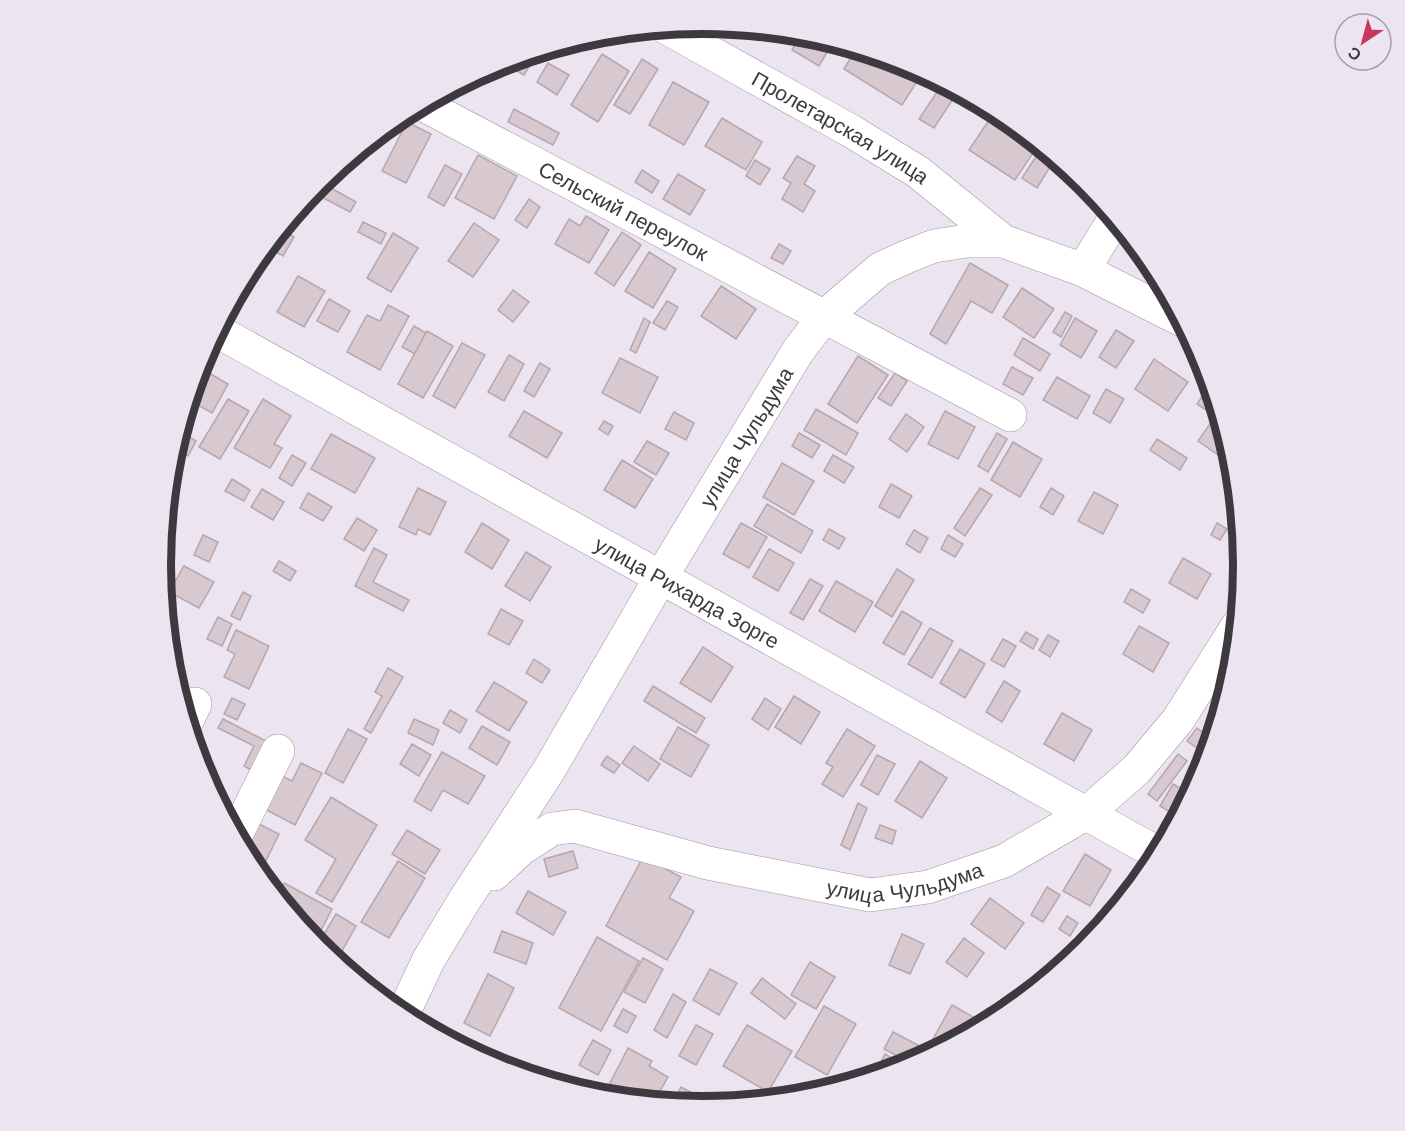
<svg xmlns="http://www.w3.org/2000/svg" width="1405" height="1131" font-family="Arial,sans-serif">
<rect width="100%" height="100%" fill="#ece4f1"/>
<!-- building -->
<g fill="#d8c8cf" stroke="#b6a6ad" stroke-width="1.5">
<path d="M801,34L833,42L819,66L792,50Z"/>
<path d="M856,49L880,56L918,80L902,105L844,69Z"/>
<path d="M537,53L524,75L504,63L499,72L491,67L496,65Z"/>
<path d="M602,54L629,71L598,122L571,105Z"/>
<path d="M642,59L658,69L630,114L614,105Z"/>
<path d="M548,63L569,75L557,95L537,82Z"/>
<path d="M673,82L709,102L684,145L649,125Z"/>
<path d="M941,86L955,96L934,128L919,119Z"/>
<path d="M514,109L559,133L553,145L508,122Z"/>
<path d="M995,111L1004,115L1039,144L1015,180L969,150Z"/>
<path d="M722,118L762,142L746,170L705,146Z"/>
<path d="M407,122L431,134L406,183L382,171Z"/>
<path d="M1039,152L1053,162L1037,188L1022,178Z"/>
<path d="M478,155L517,176L494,219L455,198Z"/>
<path d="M797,156L815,166L804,184L815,191L803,212L782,199L791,183L783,178Z"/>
<path d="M755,160L770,169L760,185L746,176Z"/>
<path d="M445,165L462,174L444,206L428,197Z"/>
<path d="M642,170L659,181L652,193L635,182Z"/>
<path d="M678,174L705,190L690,215L663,199Z"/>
<path d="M320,182L356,202L350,212L312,192Z"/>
<path d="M529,199L540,207L527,228L515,220Z"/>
<path d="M586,216L609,230L589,263L555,244L569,219L580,226Z"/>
<path d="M363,222L386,233L381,244L358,232Z"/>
<path d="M474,223L499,240L473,277L448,261Z"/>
<path d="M281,229L294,237L283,256L267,247Z"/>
<path d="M622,232L641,245L614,286L595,273Z"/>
<path d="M393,233L418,248L391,292L367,278Z"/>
<path d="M779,244L791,251L783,264L771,258Z"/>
<path d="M265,249L266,250L240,294L237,292L252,264Z"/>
<path d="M649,252L676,269L653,308L625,291Z"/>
<path d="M970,263L1008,285L992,313L971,301L946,344L930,334Z"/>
<path d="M298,276L325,291L304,327L277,312Z"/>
<path d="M721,286L756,309L736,339L701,316Z"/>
<path d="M1022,288L1054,309L1034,338L1003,317Z"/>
<path d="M513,290L529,302L513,322L498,310Z"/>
<path d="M329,299L350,311L338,332L317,321Z"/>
<path d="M667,301L678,307L665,330L653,323Z"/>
<path d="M388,305L409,316L380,370L347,352L367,315L380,321Z"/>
<path d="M1065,312L1072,316L1061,337L1053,332Z"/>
<path d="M644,318L650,322L636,353L630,350Z"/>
<path d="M1075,318L1097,331L1081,358L1060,345Z"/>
<path d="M414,326L426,333L415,354L402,347Z"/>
<path d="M1116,330L1134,341L1116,368L1099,357Z"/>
<path d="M427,331L453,346L423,398L398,384Z"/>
<path d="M1023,338L1050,354L1040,371L1014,355Z"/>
<path d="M462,343L485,355L455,408L433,396Z"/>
<path d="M509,355L524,364L504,401L488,392Z"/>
<path d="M858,356L888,375L857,423L828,404Z"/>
<path d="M620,358L658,377L640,413L602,393Z"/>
<path d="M1154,359L1188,382L1168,411L1135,389Z"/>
<path d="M540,363L550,369L534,397L524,391Z"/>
<path d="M199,367L228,384L212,413L189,400Z"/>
<path d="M1012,367L1033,378L1023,395L1003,384Z"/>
<path d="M895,373L907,381L891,406L878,398Z"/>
<path d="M1057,377L1090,396L1077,419L1043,400Z"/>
<path d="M1106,389L1124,399L1110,423L1093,413Z"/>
<path d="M1207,389L1214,394L1217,405L1211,413L1197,404Z"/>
<path d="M228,399L249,411L220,459L199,447Z"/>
<path d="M263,399L291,416L274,444L282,448L270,468L234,448Z"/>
<path d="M816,409L858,433L846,455L804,430Z"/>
<path d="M524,411L562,433L547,458L509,436Z"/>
<path d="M945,411L975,427L958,459L928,444Z"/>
<path d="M1219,411L1232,454L1227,461L1198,441Z"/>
<path d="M674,412L694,423L686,440L665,429Z"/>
<path d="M906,414L924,427L907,452L889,439Z"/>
<path d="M604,421L613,426L608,435L599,429Z"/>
<path d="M799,433L820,445L812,458L792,446Z"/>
<path d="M997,433L1007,439L988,472L978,466Z"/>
<path d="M184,434L196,441L188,456L175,448Z"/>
<path d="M331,434L375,458L355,493L311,469Z"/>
<path d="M1157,439L1187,458L1180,470L1150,450Z"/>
<path d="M647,441L669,453L656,475L634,462Z"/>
<path d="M1013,442L1042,459L1020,497L991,480Z"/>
<path d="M292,455L306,463L292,486L279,478Z"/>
<path d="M833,455L854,467L844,483L824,471Z"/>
<path d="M622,460L653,479L635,508L604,490Z"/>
<path d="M782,463L814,481L794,515L763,497Z"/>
<path d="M232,479L250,490L244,501L225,491Z"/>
<path d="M891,484L912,496L899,518L879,507Z"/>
<path d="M418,488L446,502L430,535L418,529L416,535L399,527Z"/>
<path d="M980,488L992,495L965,536L954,528Z"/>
<path d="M1051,488L1064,496L1053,515L1040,507Z"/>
<path d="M262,489L284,502L273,520L251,507Z"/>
<path d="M1094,492L1118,505L1103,534L1078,521Z"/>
<path d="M308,493L332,507L323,521L300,508Z"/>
<path d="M767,504L813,531L801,553L754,526Z"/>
<path d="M357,518L377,530L364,551L344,539Z"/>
<path d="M482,523L509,540L492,569L465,552Z"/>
<path d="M741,523L767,537L749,568L723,554Z"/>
<path d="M1217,523L1227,529L1220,540L1211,535Z"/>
<path d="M829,529L845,538L839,549L823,540Z"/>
<path d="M914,530L928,538L920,553L906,544Z"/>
<path d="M203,535L218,542L209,562L194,555Z"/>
<path d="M948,535L963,544L955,557L941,549Z"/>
<path d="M374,548L387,555L373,582L409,600L403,611L355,586Z"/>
<path d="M769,549L794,563L778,591L753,577Z"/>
<path d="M526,552L551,567L530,601L505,586Z"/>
<path d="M1183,558L1211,574L1197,599L1169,583Z"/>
<path d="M279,561L296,571L290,581L273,571Z"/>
<path d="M184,566L214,582L199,608L169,592Z"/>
<path d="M897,569L914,580L892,617L875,606Z"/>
<path d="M810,579L823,586L803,620L790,613Z"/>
<path d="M836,581L873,602L855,632L819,611Z"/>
<path d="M1131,589L1150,600L1143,613L1124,602Z"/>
<path d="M243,592L251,596L240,620L231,616Z"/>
<path d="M501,609L523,621L509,645L488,634Z"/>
<path d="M902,611L922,623L904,655L883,643Z"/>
<path d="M218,617L232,624L222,646L207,639Z"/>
<path d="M1139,626L1169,643L1153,672L1123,654Z"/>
<path d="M930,628L953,641L932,678L908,664Z"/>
<path d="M236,630L269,646L249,689L224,677L235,654L227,650Z"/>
<path d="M1026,632L1038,639L1033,649L1020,641Z"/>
<path d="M1048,635L1059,641L1050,657L1039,650Z"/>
<path d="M1003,639L1016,646L1004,667L991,660Z"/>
<path d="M703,647L733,667L711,702L680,683Z"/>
<path d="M960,649L985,664L965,698L940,683Z"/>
<path d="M534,659L550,670L542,683L526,673Z"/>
<path d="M388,668L403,677L371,733L364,729L382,696L375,692Z"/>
<path d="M1004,681L1020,691L1002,722L986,712Z"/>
<path d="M494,682L527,702L509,731L476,711Z"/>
<path d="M653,686L705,718L696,733L644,701Z"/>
<path d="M794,696L820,712L801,744L775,727Z"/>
<path d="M232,698L245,704L237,720L224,714Z"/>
<path d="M765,698L781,709L768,730L752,719Z"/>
<path d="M450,710L467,720L460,733L443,723Z"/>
<path d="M1062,713L1092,730L1074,761L1044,744Z"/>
<path d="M223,719L268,742L253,771L244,766L254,746L218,728Z"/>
<path d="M414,719L439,730L433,745L408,733Z"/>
<path d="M482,726L510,742L497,765L469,748Z"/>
<path d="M678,727L709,745L691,777L660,759Z"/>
<path d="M1197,728L1206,735L1197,748L1187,741Z"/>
<path d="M348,729L367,739L343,783L325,773Z"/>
<path d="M847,729L875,746L843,797L822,784L833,767L826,763Z"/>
<path d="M412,744L431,755L419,776L400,764Z"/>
<path d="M634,746L660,764L648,781L622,763Z"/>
<path d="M442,752L485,776L468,804L443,790L431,811L414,801Z"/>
<path d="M1178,754L1187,761L1157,801L1148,794Z"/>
<path d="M877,755L895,764L878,795L861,785Z"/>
<path d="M607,756L620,765L614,773L601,765Z"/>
<path d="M920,761L947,778L922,818L895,801Z"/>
<path d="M301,763L322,773L295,825L261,807L278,774L292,781Z"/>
<path d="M1173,784L1191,795L1177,821L1170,816L1172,813L1160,806Z"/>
<path d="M213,793L231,802L225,815Z"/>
<path d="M331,797L377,825L332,902L316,893L336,859L305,840Z"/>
<path d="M858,803L867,808L850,850L841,845Z"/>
<path d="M257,823L279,834L259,875L243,850Z"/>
<path d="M880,825L896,831L892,844L875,838Z"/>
<path d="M407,830L440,850L425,874L392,854Z"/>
<path d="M573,851L578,868L549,877L544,859Z"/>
<path d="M1085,854L1111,870L1090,906L1063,891Z"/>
<path d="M643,857L681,877L669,898L694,911L667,960L606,926Z"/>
<path d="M398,861L425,878L389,938L361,922Z"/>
<path d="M284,883L332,909L315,942L277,896Z"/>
<path d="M1047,887L1060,895L1043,922L1031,915Z"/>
<path d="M528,891L566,912L553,935L516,913Z"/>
<path d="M990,898L1024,923L1005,949L971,924Z"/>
<path d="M336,914L356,926L338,958L317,946Z"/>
<path d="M1067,916L1078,923L1070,936L1059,929Z"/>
<path d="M502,931L533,943L526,964L494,952Z"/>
<path d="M902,934L924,944L910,974L889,965Z"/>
<path d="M597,937L639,961L601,1031L559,1008Z"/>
<path d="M964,938L984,953L967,977L946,962Z"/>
<path d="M643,958L663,969L645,1003L624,992Z"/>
<path d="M810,962L835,977L816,1009L791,995Z"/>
<path d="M710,969L737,983L719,1015L693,1000Z"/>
<path d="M488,974L514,988L490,1036L464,1023Z"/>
<path d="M762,978L796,1004L785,1019L751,993Z"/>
<path d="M673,994L686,1002L667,1038L654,1030Z"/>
<path d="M952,1005L975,1018L965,1036L936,1052L928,1048Z"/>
<path d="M824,1006L856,1024L827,1075L795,1057Z"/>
<path d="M623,1009L636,1016L627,1033L614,1026Z"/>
<path d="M696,1025L713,1034L696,1065L679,1056Z"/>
<path d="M747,1025L792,1051L768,1092L723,1066Z"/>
<path d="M893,1032L933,1053L912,1064L884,1049Z"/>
<path d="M593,1040L611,1050L598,1075L579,1065Z"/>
<path d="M628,1048L652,1061L649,1066L668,1077L654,1102L633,1100L608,1087Z"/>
<path d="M885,1054L907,1067L873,1077Z"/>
<path d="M839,1075L854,1083L831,1090Z"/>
<path d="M681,1087L716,1106L702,1107L672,1104Z"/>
</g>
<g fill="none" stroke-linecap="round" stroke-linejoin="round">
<defs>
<g id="minor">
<path id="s1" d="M667,28L851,131L918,172L1003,241"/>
<path id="s2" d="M422,104L1010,415"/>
<path d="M1083,270L1115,218"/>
<path id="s3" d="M217,331L1159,854"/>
<path d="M187,721L195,704"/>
<path d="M236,835L278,751"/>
</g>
<g id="major">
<path id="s4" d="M494,874L521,849L552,829L575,826L708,863L870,895L928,887L1004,861L1087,813L1137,769L1178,720L1238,625"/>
<path id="s5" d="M402,1016L429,959L464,901L549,770L661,577L798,351L824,317L880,269L906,257L934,246L967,241H1003L1083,270L1182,320"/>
</g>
</defs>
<!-- minor casing -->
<use href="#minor" stroke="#9d96a2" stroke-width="34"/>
<!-- major casing -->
<use href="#major" stroke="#9d96a2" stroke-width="34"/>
<!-- minor -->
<use href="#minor" stroke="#fff" stroke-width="33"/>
<!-- major -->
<use href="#major" stroke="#fff" stroke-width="33"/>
</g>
<g text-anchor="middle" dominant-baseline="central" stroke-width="5" stroke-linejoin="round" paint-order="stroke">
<!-- street labels -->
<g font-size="21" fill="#3d393f" stroke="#ece4f1">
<text stroke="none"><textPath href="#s1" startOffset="200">Пролетарская улица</textPath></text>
<text stroke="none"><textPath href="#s2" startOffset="228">Сельский переулок</textPath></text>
<text stroke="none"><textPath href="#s5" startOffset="674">улица Чульдума</textPath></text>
<text stroke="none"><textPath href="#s3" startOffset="538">улица Рихарда Зорге</textPath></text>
<text stroke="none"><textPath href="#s4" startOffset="436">улица Чульдума</textPath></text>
</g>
</g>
<!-- crop -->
<path d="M0 0H1405V1131H0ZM171 565a531 531 0 1 1 1062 0a531 531 0 1 1-1062 0Z" fill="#ece4f1" fill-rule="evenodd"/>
<path fill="none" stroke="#3d393f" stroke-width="8" d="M171 565a531 531 0 1 1 1062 0a531 531 0 1 1-1062 0Z"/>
<!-- north arrow -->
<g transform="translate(1363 42) rotate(216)"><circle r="28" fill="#ece4f1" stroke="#a6a0aa" stroke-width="1.5"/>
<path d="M0-4.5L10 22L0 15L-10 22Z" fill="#c8385b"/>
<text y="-9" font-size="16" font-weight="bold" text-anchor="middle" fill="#3d393f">С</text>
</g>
</svg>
